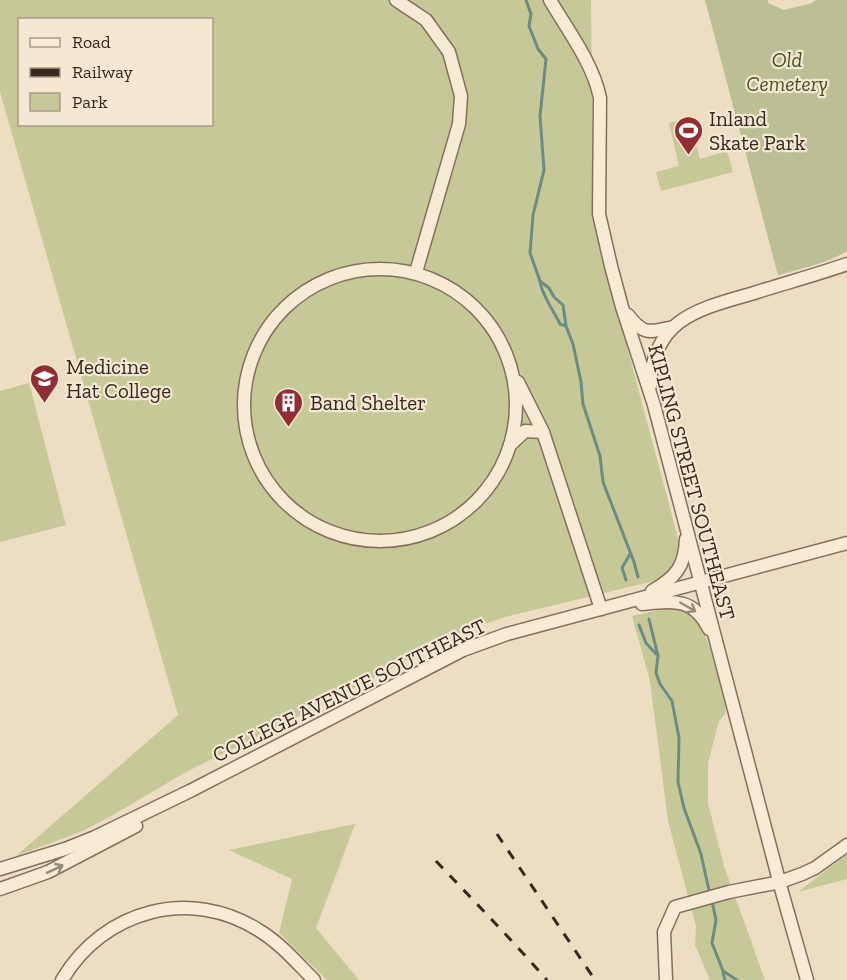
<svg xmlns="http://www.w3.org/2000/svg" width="847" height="980" font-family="'Zilla Slab',serif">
<rect width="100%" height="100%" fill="#ecddc3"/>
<!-- green -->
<g fill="#c6c997" fill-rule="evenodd">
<path d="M0,0H591L593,219L678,538C681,560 674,572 654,581L505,617L464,631L423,651L344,694L186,772L113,815L83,831L16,856L178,715L0,92ZM20,20H212V124H20Z"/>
<path d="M692,116L696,127L692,129L700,159L727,151L733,172L661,191L656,172L679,166L669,123Z"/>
<path d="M29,383L66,525L0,542V391Z"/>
<path d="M677,606C681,608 686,609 690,612C709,627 719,683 726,707L725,714L719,721L708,763V803L724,866L765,980H710L695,945L696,926L668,821L650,681L632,616Z"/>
<path d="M355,824L316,928L359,980H327L279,933L292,879L229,850Z"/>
<path d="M847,854V879L798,892Z"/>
</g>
<!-- cemetery -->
<path fill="#bcbe96" d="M705,0H768V3L784,10L812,3L816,0H847V251C829,263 799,269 778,275Z"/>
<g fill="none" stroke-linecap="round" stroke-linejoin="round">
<!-- stream -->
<g stroke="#6c8c83" stroke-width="3">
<path d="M526,0L531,14L529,26L538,49L546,59L540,116L544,170L533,215L530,253L540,281L549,288L554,297L563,305L566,326L573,344L581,382L583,404L600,456L603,482L634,562L638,577"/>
<path d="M540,281C541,294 554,311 560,324L566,326"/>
<path d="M626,580L622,568L630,554"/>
<path d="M649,619L658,656L656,673L660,684L672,701L679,738L678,782L684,808L701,854L710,895"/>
<path d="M639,625L646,643L656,654"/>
<path d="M712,901L716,920L712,943L723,971L737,980"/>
<path d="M723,973L725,980"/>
</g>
<defs>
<g id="minor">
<path d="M396,0L426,20L449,52L461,96L459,124L416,272"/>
<path d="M550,0C568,31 593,63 600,98L599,214L611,266L622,307L654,405L782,892L807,980"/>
<circle cx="380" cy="405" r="136"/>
<path d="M628,315C644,336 649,332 673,327"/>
<path d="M518,382L543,432L601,609"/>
<path d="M650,386C653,318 699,309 754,293C785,283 816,275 847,264"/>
<path d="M510,445L525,431L543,432"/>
<path d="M652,591C675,578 685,567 686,539"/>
<path d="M642,604C673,601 693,597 709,629"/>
<path d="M0,869L65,849L95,837L190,791L463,650L507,634L847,543"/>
<path d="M0,889L48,872L136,826"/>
<path d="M62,980C103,910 191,886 260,931C281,944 297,963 314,980"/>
<path d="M666,980L664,932L675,907L729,892L780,882L802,874L815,868L847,845"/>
</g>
</defs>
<!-- minor casing -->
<use href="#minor" stroke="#856f5b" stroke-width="15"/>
<!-- minor -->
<use href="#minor" stroke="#f7ebd6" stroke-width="12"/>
<!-- rail -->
<g stroke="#36281e" stroke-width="3" stroke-dasharray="10 10" stroke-linecap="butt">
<path d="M497,834L595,980"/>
<path d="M436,861C473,900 511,939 547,980"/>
</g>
</g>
<!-- one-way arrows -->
<defs><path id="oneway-shaft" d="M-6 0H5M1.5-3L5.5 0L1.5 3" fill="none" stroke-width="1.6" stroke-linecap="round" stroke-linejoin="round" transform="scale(1.5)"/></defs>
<g stroke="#968a7a">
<use href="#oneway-shaft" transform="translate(688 607) rotate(30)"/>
<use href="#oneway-shaft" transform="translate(55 869) rotate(-25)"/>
</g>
<!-- icons -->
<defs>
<symbol id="stadium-pin" viewBox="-11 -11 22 30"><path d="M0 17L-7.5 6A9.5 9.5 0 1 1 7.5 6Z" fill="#912d33" stroke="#f4e8d2"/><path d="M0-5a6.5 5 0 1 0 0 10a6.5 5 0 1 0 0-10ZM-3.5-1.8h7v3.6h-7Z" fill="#fff"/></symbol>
<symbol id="university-pin" viewBox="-11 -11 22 30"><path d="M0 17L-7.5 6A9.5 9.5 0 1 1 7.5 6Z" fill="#912d33" stroke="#f4e8d2"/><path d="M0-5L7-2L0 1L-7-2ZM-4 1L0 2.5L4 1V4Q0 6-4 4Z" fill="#fff"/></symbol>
<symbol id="building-pin" viewBox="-11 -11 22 30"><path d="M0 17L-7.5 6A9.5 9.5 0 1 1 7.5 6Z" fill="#912d33" stroke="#f4e8d2"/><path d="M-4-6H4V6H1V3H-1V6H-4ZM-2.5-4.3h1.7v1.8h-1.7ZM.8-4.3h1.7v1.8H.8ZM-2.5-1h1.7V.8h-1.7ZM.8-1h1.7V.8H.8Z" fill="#fff"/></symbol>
</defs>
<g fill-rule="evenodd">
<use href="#stadium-pin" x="672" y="114" width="33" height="45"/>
<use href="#university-pin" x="28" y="362" width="33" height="45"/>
<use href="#building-pin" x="272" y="386" width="33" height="45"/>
</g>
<g text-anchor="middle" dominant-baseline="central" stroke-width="4.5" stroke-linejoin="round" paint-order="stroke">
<!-- park labels -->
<g font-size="21" font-style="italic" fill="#485126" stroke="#f4e8d2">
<text x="787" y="59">Old<tspan x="787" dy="24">Cemetery</tspan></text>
</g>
<!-- poi labels -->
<g font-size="21" fill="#36281e" stroke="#f4e8d2" text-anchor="start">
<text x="709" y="118">Inland<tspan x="709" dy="24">Skate Park</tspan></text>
<text x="66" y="366">Medicine<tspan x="66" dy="24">Hat College</tspan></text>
<text x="310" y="402">Band Shelter</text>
</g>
<!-- street labels -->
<g font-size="21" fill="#36281e" stroke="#f4e8d2">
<text transform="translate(692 482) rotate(75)">KIPLING STREET SOUTHEAST</text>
<text transform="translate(349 690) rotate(-26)">COLLEGE AVENUE SOUTHEAST</text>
</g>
</g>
<!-- legend -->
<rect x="18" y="18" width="195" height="108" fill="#f4e8d2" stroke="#a89b8a" stroke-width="1.5"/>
<rect x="30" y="38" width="30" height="9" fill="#f7ebd6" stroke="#a89b8a" stroke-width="1.5"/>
<text x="72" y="48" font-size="18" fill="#36281e">Road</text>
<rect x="30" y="68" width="30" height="9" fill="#36281e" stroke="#a89b8a" stroke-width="1.5"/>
<text x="72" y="78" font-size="18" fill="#36281e">Railway</text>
<rect x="30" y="93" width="30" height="18" fill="#c6c997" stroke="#a89b8a" stroke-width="1.5"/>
<text x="72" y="108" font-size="18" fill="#36281e">Park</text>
</svg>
